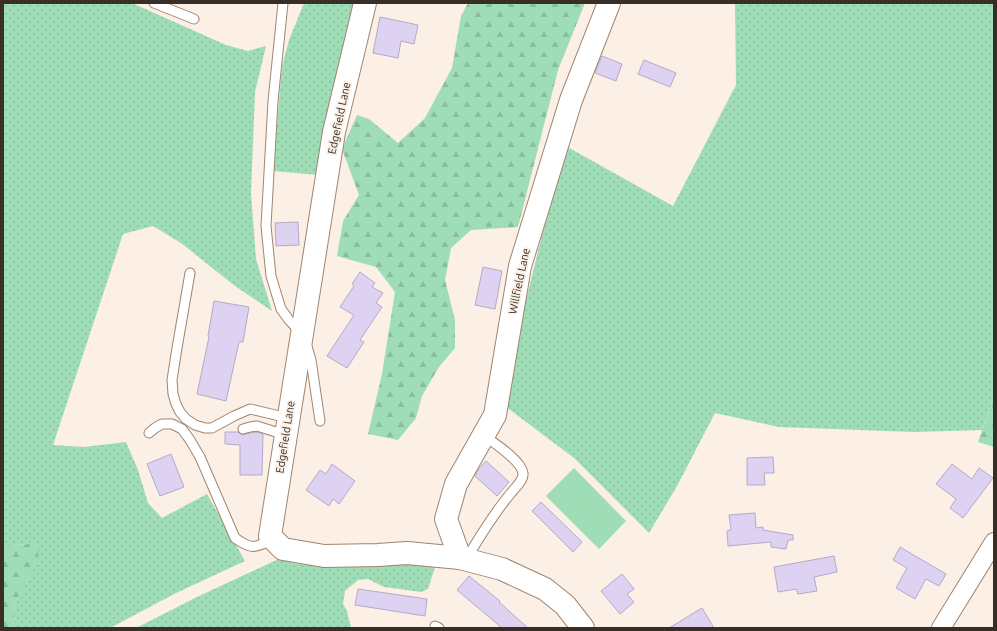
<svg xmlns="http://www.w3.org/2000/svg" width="997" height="631" font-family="Ubuntu,sans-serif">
<defs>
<pattern id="green-dots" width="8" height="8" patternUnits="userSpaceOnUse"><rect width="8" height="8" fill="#9eddb6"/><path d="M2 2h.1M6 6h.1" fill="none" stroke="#89be9c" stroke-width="1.8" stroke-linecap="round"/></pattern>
<pattern id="forest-firs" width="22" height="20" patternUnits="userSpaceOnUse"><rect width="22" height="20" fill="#9eddb6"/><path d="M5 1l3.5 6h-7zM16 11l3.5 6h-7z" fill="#89be9c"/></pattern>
</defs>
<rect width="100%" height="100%" fill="#fbefe6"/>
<!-- green -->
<g fill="url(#green-dots)">
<path d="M3,3H132L226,45L248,51L266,46L255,92L251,194L256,259L272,311L235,286L181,243L153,226L123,234L53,445L84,447L126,442L138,470L148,503L162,518L207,494L245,561L176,593L110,628H13L15,605L39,555L35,543L3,547Z"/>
<path d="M304,3H355L319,175L273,171L282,67L289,40Z"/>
<path d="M735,3H994V396L982,430L914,432L779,427L715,413L677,486L649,533L574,458L501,403L564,145L673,206L736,85Z"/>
<path d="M283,557L292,563L308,565L436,564L428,589L421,592L384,587L368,579L358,580L345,591L343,604L347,611L351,628H136L197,597Z"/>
</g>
<!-- forest -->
<g fill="url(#forest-firs)">
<path d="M468,3H585L558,70L518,227L471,230L451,248L445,280L455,320V348L439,367L422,396L416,418L398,440L368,434L382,374L395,292L376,267L337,256L343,221L359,195L342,149L357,115L369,119L398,143L425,118L452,68L461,16Z"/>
<path d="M994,396V447L978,442Z"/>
<path d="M35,543L39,555L15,605L13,628H3V547Z"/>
</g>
<!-- pitch -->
<path fill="#9eddb6" d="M574,468L626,521L599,549L546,496Z"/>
<!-- building -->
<g fill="#ddd2f2" stroke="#b4aac8">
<path d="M380,17L418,25L414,44L401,41L398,58L373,53Z"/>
<path d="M602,56L622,64L616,81L595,73Z"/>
<path d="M644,60L676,73L670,87L638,74Z"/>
<path d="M298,222L299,245L276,246L275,223Z"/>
<path d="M483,267L502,271L495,309L475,305Z"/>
<path d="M360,272L375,283L372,287L383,293L376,303L382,307L360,340L364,342L347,368L327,356L354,315L340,307L354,286L352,284Z"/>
<path d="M214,301L249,307L243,342H239L226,401L197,394L209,337L208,336Z"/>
<path d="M225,432H238L242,435L256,432L263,434L262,475H240V445L225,444Z"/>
<path d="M171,454L184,487L160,496L147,464Z"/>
<path d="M773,457L774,473H764L765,485H747V458Z"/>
<path d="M486,461L509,482L497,496L475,476L478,470Z"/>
<path d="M332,464L355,481L339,504L333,499L329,506L306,490L320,470L326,474Z"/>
<path d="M952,464L972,479L979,468L993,478L963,518L950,508L956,499L936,484Z"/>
<path d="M541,502L582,542L573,552L532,511Z"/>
<path d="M755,513L756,528L763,527V530L793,535V540H788L786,549L771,547V542L728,546L727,531L731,530L729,515Z"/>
<path d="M900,547L946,574L939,586L926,579L915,599L896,588L907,568L893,560Z"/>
<path d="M834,556L837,572L814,577L817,591L798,594L796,589L778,592L774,567Z"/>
<path d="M622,574L634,589L627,594L634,602L620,614L601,591Z"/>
<path d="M469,576L500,601L499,602L528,628H502L457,590Z"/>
<path d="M358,589L427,599L425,616L355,605Z"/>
<path d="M702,608L714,628H669Z"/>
</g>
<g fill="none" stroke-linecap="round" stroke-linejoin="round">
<defs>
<g id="lane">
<path d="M154,3L194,19"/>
<path d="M283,3L273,101L266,226L271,276L281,309L289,320L300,332"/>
<path d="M190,273L177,348L172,380L173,394L176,404L180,412L186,419L195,425L205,428H212L234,416L250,409L288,418"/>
<path d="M306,343L311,360L320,421"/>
<path d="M243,429L250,427L257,426L276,432L286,431"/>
<path d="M149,433L155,428L162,424H172L182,429L190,440L200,457L235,538C252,550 255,548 273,539"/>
<path d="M466,559C480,537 493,514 511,493C515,488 524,480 523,473C521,460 494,443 483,435"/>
<path d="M435,626L439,628"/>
</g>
<path id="street" d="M941,628L994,542"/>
<g id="secondary">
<path d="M365,3L334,132L270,536L283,549L324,556L378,555L407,553L460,558L502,569L545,589L565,605L583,628"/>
<path d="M460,558L446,519L456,484L495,415L520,266L571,100L609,3"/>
</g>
</defs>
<!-- lane casing -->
<use href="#lane" stroke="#9f8570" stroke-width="11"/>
<!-- street casing -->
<use href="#street" stroke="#9f8570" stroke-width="20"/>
<!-- secondary casing -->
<use href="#secondary" stroke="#9f8570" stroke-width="24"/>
<!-- lane -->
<use href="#lane" stroke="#fff" stroke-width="9"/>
<!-- street -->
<use href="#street" stroke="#fff" stroke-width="18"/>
<!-- secondary -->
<use href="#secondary" stroke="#fff" stroke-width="22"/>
</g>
<g text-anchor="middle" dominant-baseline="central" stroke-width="3.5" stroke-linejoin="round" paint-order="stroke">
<!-- street labels -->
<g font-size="11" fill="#392e25" stroke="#fbefe6">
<text transform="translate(339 118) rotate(-78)">Edgefield Lane</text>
<text transform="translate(519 281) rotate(-78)">Willfield Lane</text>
<text transform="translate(285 437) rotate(-81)">Edgefield Lane</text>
</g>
</g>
<!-- border -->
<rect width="997" height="631" fill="none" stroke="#392e25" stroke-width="8"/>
</svg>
